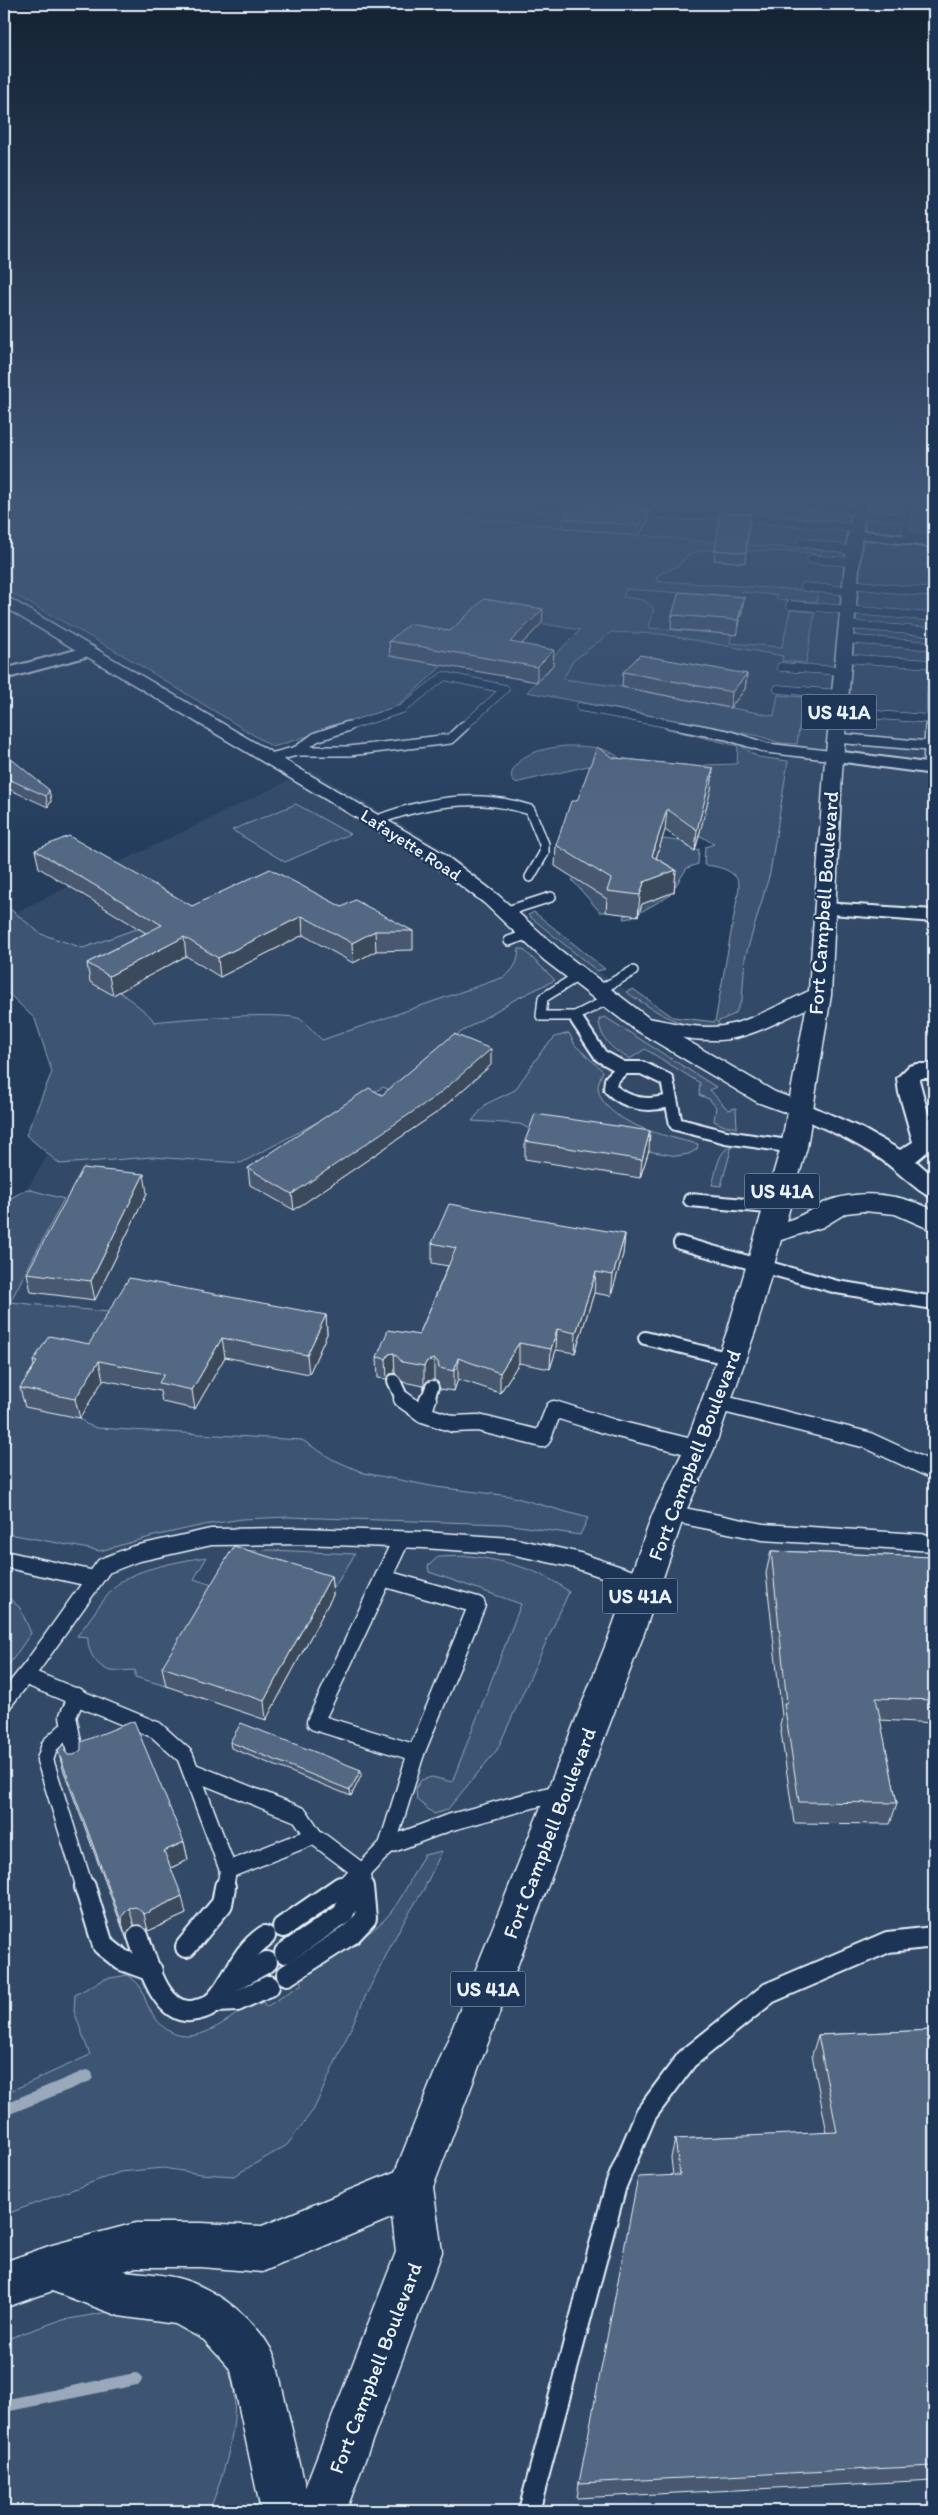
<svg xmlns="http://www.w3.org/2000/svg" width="938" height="2515" font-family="Itim,sans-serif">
<rect width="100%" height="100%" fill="#253d5d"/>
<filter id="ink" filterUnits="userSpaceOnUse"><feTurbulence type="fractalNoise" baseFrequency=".02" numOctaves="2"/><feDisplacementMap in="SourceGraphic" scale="10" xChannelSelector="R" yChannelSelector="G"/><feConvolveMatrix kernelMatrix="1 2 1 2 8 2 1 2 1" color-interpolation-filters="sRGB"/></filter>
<g filter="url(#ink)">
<!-- built -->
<path fill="#334a68" d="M283,498H525L688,511L691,498H934V2511H4V1202L27,1189L48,1155L81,1091L4,918L311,770L443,849L597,971L667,1017L721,1026L716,1022L729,1018L742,1000L745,958L770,873L788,761L797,744L549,682L599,632L272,511Z"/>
<!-- green -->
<g fill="#3e5472" stroke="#93a2b5">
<path d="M89,498H143L163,501L162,498H174L181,511L263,510L275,505L282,498H298L291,504L290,509L368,510L521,523L719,543L822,550L821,555L805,552L702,550L687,556L678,566L658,575L656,581L817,591V602L779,600L776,599L777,595L741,592L736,597L626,589L623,597C634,599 648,598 654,610L649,628L732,634L730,643L782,647L790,610L815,612L806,663L782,661L783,656L660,634L611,632L573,661L563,679L622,687L774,716L778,695L803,697L797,744L780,743L759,736L527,692L553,665L547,663L580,630L484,614L450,646L390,655L443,665L395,709L273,747L123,655L4,589V510L26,504L50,510H93L83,501Z"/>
<path d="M513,498H648L647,502L685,505L697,508L696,511L675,512L634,504Z"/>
<path d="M805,509H828L825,521L795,517L796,512Z"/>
<path d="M664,728L734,741L758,757L788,761L770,873L745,958L742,1000L735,1014L717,1022L721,1026C684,1033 656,1011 626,992L633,989L673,1017L715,1022L739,888C740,871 718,866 704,865L705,847L714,844L699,835L710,789L693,769L706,765L737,764L738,746Z"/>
<path d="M566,746C584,746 611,746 623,762L598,772L588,766L515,783L511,778C513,753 546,748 566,746Z"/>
<path d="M296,804L350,834L285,862L232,830Z"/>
<path d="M610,833L680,841L694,851L699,849L698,864L687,868L669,896L630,918L624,919L625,915L634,914L650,877L658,851Z"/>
<path d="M577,877L610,901L606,912H600L572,880Z"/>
<path d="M9,908L41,934L83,948L133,930L154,927L112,985C121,995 151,1013 154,1022C175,1019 286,1011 300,1019C308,1024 315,1034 322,1040L504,977C515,969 518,962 519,949H523L555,980L514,1000L458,1034L455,1050L402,1095L383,1087L241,1163L152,1157L60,1164L26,1135L52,1072L35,1019L4,989V910Z"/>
<path d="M534,912L605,969L597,971L528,915Z"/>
<path d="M605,1017L716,1087L710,1090L728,1110L736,1108L737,1128L722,1125L714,1121L716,1107L709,1099L699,1095L700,1083L645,1049L630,1059C613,1050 600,1040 599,1019Z"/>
<path d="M569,1033L575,1045L603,1071C601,1076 598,1082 598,1087C601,1123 669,1137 698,1144L697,1149L689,1154L677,1156L535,1132L520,1124L472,1121L486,1104L515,1090L544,1048L555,1037Z"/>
<path d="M732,1146L721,1186L712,1185C717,1171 717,1151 732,1146Z"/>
<path d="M27,1189L64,1199L10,1302L108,1312L80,1418L86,1424L97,1428L302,1440L332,1459L364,1473L436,1487L510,1496L588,1518L580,1535L505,1524L288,1517L242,1519L204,1525L154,1536L100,1551L4,1533V1202Z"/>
<path d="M270,1550L355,1554L334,1588L239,1557L234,1552Z"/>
<path d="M470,1556C505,1561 541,1569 569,1592L497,1750L447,1810L434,1814L417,1800L416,1788L421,1780L432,1777L452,1782L521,1604L429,1572L428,1566L438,1557Z"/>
<path d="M207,1557L194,1579L212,1585L229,1579L166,1686L135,1677V1670C128,1670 118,1672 111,1671C96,1667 87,1651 88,1637L77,1636C90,1620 103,1598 118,1584C134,1569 185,1560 207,1557Z"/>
<path d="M4,1597H8L20,1608L31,1633L4,1672Z"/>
<path d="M442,1851L424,1889L401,1926L366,1995L314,2109L287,2145L234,2176L201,2174L163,2168L120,2172L4,2215V2094L90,2055L74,2011L75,1995L104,1979L128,1975C148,1990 141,1996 152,2013C183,2063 228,2019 260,1997L266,2007L302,1984L300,1974C329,1958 360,1943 384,1920C402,1902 411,1876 424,1855Z"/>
<path d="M113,2311C126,2311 142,2309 155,2312C169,2315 185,2326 196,2334C207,2343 221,2353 227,2367C246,2407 225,2473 209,2511H4V2340L58,2321Z"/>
</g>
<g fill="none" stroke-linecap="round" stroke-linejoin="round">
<!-- stream -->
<g stroke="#99a8ba" stroke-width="12">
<path d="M4,2110L87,2076"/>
<path d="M4,2406L136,2379"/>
</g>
<defs>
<g id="service-far4">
<path d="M421,499L586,509"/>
<path d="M930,504L912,503L908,505L906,532L916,537L934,539"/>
<path d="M812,506L859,510"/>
<path d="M633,512L687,516L708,514L856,528"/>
<path d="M858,514L906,518"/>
<path d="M801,542L854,551"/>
<path d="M811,559L852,562"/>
<path d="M851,584L934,593"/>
<path d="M805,587L850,591"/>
<path d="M790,605L934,617"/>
<path d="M848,625L934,632"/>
<path d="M845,639L934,646"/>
<path d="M844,658L932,664L930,727"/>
<path d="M781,667L842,671"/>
<path d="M778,689L840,694"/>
<path d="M580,707L687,727"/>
<path d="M839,712L930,719"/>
<path d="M346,727L402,709L444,676L505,689L463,727"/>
</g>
<g id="service-far3">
<path d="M680,726L727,735L767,748L835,756"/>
<path d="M836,738L929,746"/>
<path d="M297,751H349L450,739L464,726"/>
<path d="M297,751L316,737L349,726"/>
<path d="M270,758L297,751"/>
<path d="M928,768L930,726"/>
<path d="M375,821C424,802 479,793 530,810L544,844V853L530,877"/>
<path d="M504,912L551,897"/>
<path d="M509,941L529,934"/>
<path d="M578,976L543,998L541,1016H575L609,999"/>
<path d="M598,991L633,971"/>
<path d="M575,1016L578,1022"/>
</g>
<g id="service-far2">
<path d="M577,1020L601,1056L623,1068H642L667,1080L676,1124L726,1137L794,1147"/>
<path d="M623,1068L611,1080L610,1088C626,1104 648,1107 670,1101"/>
<path d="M690,1200L778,1208"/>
<path d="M680,1243L837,1287L934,1303"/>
<path d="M645,1338L731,1359"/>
<path d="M394,1381L403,1401"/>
<path d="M427,1401L432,1387"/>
</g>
<g id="service-far1">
<path d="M402,1399L423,1414"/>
<path d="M428,1399L423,1414L453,1424L478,1423L542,1439L554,1409L614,1428L699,1449"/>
<path d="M716,1402L867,1440L934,1471"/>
<path d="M669,1513L763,1532L934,1543"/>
<path d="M4,1559L94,1579"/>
<path d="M383,1578L477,1605L416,1753L315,1722Z"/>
<path d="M383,1578L401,1540"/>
<path d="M25,1676L156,1730L185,1756L228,1870L225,1888"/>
<path d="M77,1696L68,1716L77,1764"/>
<path d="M4,1702L32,1667L104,1566L135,1554L211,1537L301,1536L424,1540L511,1546L576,1560L644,1583"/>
<path d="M70,1727L50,1745L45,1760L85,1888"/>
<path d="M191,1771L300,1815L314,1836L362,1872L363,1888"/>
<path d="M387,1846L448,1823L561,1792"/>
<path d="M228,1870L314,1836"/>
<path d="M339,1888L362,1872L387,1846L416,1753"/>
<path d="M354,1888L360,1875"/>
</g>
<g id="service">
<path d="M85,1887L103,1945L122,1960L152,1971"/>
<path d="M283,1927L341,1887"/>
<path d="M138,1936C147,1961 161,2020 196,2010C203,2009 211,2005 216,2000C236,1978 238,1955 265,1936"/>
<path d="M186,1947L222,1904L225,1887"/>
<path d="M285,1953L343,1914L355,1887"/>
<path d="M287,1975L351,1934L366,1918L363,1887"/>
<path d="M228,1984L267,1962"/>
<path d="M216,2002L237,2001L269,1986"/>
<path d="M529,2511L616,2185L646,2114L687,2059L769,1993L888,1942L934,1937"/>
</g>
<g id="minor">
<path d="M855,530L934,539V547L850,537L848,534Z"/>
<path d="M91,646L99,651L96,654L4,679V669Z"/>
<path d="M835,751L934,764V774L829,760L827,756L829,752Z"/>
<path d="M825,903L934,910V922L818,913L815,909L818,905Z"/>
<path d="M917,1064H934V1078H922L919,1080L934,1135V1146L916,1161L934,1177V1198C919,1194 895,1168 879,1158C852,1140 823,1127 793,1115L790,1110L793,1105L801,1103L809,1105L863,1129L900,1150L913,1142L899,1093L897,1078L909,1066Z"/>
</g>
<g id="secondary">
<path d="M4,595L441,852L498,895L560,950L650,1019L775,1092L810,1105L813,1110L810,1115L801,1118L757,1102L634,1029L544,960L484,903L427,860L4,607Z"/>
<path d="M411,2165L427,2171L433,2187L427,2203L262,2272L201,2267H136L124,2271C142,2273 163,2274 181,2279C218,2289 261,2323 275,2358L311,2511H261L231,2370L204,2340L175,2324L119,2316L52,2291L4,2308V2262L52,2245L136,2223H201L262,2226Z"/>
</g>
<path id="trunk" d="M854,498H868L862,534L842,772L831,995L807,1147L786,1221C802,1217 814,1207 828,1201C863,1188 902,1195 934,1210V1231L895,1214L864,1211L846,1213L823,1227L781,1240L756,1329L714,1449L685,1513L642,1639L433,2187L442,2252L346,2511H296L396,2252L389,2187L608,1639L653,1513L684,1449L728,1329L781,1147L806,1009C779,1021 749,1039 719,1040C693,1041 667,1035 642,1031L634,1029L630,1024L634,1019L642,1017C668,1021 697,1030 723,1026C752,1021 782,1003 809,991L824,772L848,534Z"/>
</defs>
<!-- service-far4 casing -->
<use href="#service-far4" stroke="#e8f1f8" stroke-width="9"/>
<!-- service-far3 casing -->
<use href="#service-far3" stroke="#e8f1f8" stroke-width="12"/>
<!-- service-far2 casing -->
<use href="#service-far2" stroke="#e8f1f8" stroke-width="16"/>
<!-- service-far1 casing -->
<use href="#service-far1" stroke="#e8f1f8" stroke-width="19"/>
<!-- service casing -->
<use href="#service" stroke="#e8f1f8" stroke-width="24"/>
<!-- minor casing -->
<use href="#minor" stroke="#e8f1f8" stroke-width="4"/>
<!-- secondary casing -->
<use href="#secondary" stroke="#e8f1f8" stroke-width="3"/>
<!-- trunk casing -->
<use href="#trunk" stroke="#e8f1f8" stroke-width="3"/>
<!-- service-far4 -->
<use href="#service-far4" stroke="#1d3557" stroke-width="8"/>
<!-- service-far3 -->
<use href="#service-far3" stroke="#1d3557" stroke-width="9"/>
<!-- service-far2 -->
<use href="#service-far2" stroke="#1d3557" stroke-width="12"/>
<!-- service-far1 -->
<use href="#service-far1" stroke="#1d3557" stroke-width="16"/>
<!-- service -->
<use href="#service" stroke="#1d3557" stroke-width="20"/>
<!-- minor -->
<use href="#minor" fill="#1d3557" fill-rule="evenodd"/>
<!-- secondary -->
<use href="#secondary" fill="#1d3557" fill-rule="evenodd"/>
<!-- trunk -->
<use href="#trunk" fill="#1d3557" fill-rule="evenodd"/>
</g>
<!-- wall -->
<g fill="#475970" stroke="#e8f1f8">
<path d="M294,498H372L370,511L323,507L320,510L295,508Z"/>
<path d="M580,498H660L654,508L579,504Z"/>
<path d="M750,514L745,563L714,560L715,550Z"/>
<path d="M563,519H648L639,536L563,528Z"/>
<path d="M742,611L737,635L671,629L672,615Z"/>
<path d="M542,623L522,644L553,665L537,682L390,656L389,641L450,631Z"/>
<path d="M623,672L747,674L745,689L730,708L622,687Z"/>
<path d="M4,753L49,790L51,801L48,807L4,787Z"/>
<path d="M614,758L713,768L711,789L695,851L665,830L656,858L676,870L674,892L642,904L638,916L606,912L607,899L555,866L556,845L577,801Z"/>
<path d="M35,850L192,906L342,907L413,931V950L376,951L353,963L303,935L220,977L186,956L113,995L90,982L87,963L146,933L39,868Z"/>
<path d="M491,1065L439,1111L294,1210L250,1185L248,1168L382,1095Z"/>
<path d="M525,1141L649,1150L640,1178L525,1159Z"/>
<path d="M147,1193L95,1300L31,1292L27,1273Z"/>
<path d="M625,1234L623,1254L611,1296L594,1293L575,1353L556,1350L550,1369L519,1363L500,1393L458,1379L454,1391L440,1389L438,1382L434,1380L427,1381L424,1386L403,1382L395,1373L390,1374L387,1379L378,1378L377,1357L419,1335L448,1266L432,1263V1243Z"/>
<path d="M326,1315L327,1334L309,1374L225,1357L195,1409L162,1402L160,1391L103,1380L80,1418L25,1407L20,1388L34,1366L33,1361L89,1344Z"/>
<path d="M771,1551L934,1557V1723L880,1720L897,1803L890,1824L794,1823L780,1725L782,1716L766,1573Z"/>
<path d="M331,1576L333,1595L266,1720L166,1686L162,1667Z"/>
<path d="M230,1742L361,1776L351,1796L231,1748Z"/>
<path d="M58,1751L68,1755L184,1842L188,1860L171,1868L186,1914L148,1931L141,1925H134L127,1933V1940L63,1769Z"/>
<path d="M934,2030V2480L577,2498L579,2483L673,2176L671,2158L675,2139L827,2133L812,2055L818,2035Z"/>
</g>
<!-- shaded-wall -->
<g fill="#3a485b" stroke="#e8f1f8">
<path d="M319,498H323V507L320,510Z"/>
<path d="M370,498H372L370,511Z"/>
<path d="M656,498H660L654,508L655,499Z"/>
<path d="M649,510L648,519L639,536V526Z"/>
<path d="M744,597L742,611L737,635L738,620Z"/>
<path d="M543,609L542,623L509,657L510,642Z"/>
<path d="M554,650L553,665L537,682V667Z"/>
<path d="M747,674L745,689L730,708L732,692Z"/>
<path d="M713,768L711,789L695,851L697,830Z"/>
<path d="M49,790L51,801L48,807L46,796Z"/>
<path d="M667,809L665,830L650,877L652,856Z"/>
<path d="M676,870L674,892L642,904L638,916L640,895L644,882Z"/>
<path d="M302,916L303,935L220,977L218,958Z"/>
<path d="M375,931L376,951L353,963L352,943Z"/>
<path d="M184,937L186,956L113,995L109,976Z"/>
<path d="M491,1049V1065L439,1111L294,1210L292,1194Z"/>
<path d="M650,1131L649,1150L640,1178L642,1160Z"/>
<path d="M144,1174L147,1193L95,1300L91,1281Z"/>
<path d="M625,1234L623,1254L611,1296L613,1275Z"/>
<path d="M596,1272L594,1293L575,1353L576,1333Z"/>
<path d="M326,1315L327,1334L309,1374L307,1355Z"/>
<path d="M557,1329L556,1350L550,1369L551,1349Z"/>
<path d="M222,1338L225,1357L195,1409L192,1390Z"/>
<path d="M519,1343V1363L500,1393V1373Z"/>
<path d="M394,1353L395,1373L390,1374L387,1379L386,1359L389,1354Z"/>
<path d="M458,1358V1379L454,1391V1371Z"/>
<path d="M434,1359V1380L427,1381L424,1386V1366L427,1361Z"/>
<path d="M99,1361L103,1380L80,1418L75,1399Z"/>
<path d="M331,1576L333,1595L266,1720L264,1701Z"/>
<path d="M361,1770V1776L351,1796L350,1790Z"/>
<path d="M184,1842L188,1860L168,1869L164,1851Z"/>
<path d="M182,1896L186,1914L148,1931L144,1914Z"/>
<path d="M129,1908L134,1925L127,1933V1940L122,1923V1916Z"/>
</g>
<!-- building -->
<g fill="#536782" stroke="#e8f1f8">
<path d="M632,498H656L655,499Z"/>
<path d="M572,506L649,510L639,526L563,519Z"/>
<path d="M720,513L750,514L746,553L715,550Z"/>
<path d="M679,592L744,597L738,620L672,615Z"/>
<path d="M484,599L543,609L510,642L554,650L537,667L389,641L409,624L450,631Z"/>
<path d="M640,655L747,674L732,692L623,672Z"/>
<path d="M597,747L614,758L713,768L697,830L667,809L652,856L676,870L644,882L640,895L607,891L611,879L556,845L571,801H577Z"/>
<path d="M4,753L49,790L46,796L4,777Z"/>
<path d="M69,836L192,906L270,869L342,907L355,900L413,931H375L352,943L302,916L218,958L184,937L109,976L87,963L162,925L35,850Z"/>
<path d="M454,1034L491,1049L439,1094L292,1194L248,1168L369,1088L382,1095Z"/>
<path d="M535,1114L650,1131L642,1160L525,1141Z"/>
<path d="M83,1168L144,1174L91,1281L27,1273Z"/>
<path d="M449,1204L625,1234L613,1275L596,1272L576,1333L557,1329L551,1349L519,1343L500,1373L458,1358L454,1371L439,1368L438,1362L434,1359L427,1361L424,1366L402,1362L394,1353L389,1354L386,1359L377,1357L388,1330L419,1335L456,1248L432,1243Z"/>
<path d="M129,1278L326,1315L307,1355L222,1338L192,1390L159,1383L164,1374L99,1361L75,1399L20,1388L37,1362L33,1361L49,1336L89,1344Z"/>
<path d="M234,1546L331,1576L264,1701L162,1667Z"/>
<path d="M771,1551L934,1557V1700L876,1698L897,1803L799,1802L784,1703H787Z"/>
<path d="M134,1721L184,1842L164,1851L182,1896L144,1914L136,1907L129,1908L122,1916V1923L58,1751L63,1749L68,1755H74L81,1750V1742Z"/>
<path d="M241,1723L361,1770L350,1790L230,1742Z"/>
<path d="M934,2030V2466L579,2483L638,2177L680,2175L675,2139L837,2132L818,2035Z"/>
</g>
</g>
<!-- sky -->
<linearGradient id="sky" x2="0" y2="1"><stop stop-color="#142233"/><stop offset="0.59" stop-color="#405778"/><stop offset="1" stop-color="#405778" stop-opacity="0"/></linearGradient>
<rect width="938" height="850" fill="url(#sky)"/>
<g text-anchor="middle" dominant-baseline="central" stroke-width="4.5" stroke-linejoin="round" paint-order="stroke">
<!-- far-street labels -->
<g font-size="18" fill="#e8f1f8" stroke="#1d3557">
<text transform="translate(411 845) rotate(33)">Lafayette Road</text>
</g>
<!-- shield labels -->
<g fill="#1d3557" stroke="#abb9c8" stroke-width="1">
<rect x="801.5" y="694.5" width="75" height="35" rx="4"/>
<rect x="744.5" y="1173.5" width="75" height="35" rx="4"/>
<rect x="602.5" y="1578.5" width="75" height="35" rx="4"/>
<rect x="450.5" y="1971.5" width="75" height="35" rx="4"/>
</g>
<g font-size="20" font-weight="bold" fill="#e8f1f8">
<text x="839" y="712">US 41A</text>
<text x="782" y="1191">US 41A</text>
<text x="640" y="1596">US 41A</text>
<text x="488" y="1989">US 41A</text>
</g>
<!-- street labels -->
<g font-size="21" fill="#e8f1f8" stroke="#1d3557">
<text transform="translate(823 903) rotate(-86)">Fort Campbell Boulevard</text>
<text transform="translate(694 1455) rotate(-69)">Fort Campbell Boulevard</text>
<text transform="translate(549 1833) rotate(-69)">Fort Campbell Boulevard</text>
<text transform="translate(375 2368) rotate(-69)">Fort Campbell Boulevard</text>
</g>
</g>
<!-- margin -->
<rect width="938" height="2515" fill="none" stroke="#1d3557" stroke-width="20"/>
<rect x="10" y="10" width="918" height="2495" fill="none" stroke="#e8f1f8" stroke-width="2" filter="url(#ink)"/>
</svg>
